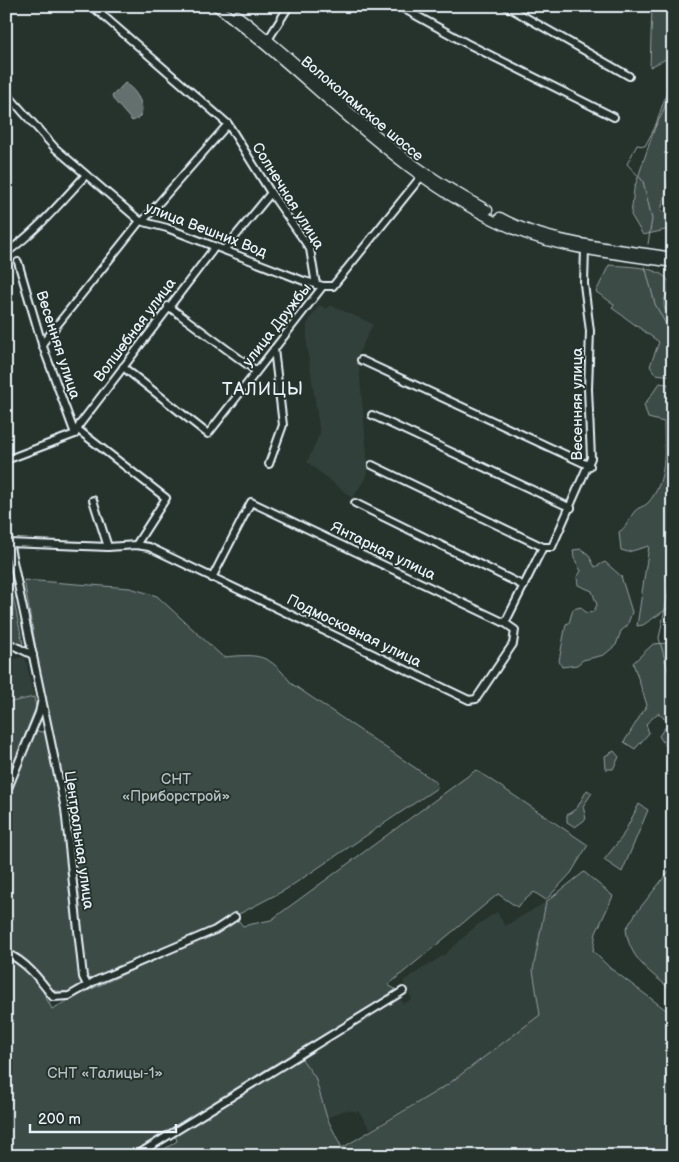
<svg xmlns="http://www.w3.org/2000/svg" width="679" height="1162" font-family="'Balsamiq Sans',sans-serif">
<rect width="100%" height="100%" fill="#26332d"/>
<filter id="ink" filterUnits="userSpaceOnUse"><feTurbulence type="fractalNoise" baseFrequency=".02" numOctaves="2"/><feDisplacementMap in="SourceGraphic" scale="10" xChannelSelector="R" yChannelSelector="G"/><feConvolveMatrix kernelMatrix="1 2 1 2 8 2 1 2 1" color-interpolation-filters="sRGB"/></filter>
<g filter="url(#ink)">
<!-- built -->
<g fill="#333f3a">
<path d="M319,305L327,309L330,305L373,324L358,355L368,467L365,479L352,498L307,462L320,433L307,347V324Z"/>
<path d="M25,657L34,697L6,703V660Z"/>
<path d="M546,902L533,970L540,1015L447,1085L370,1129L359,1112L345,1110L327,1118L315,1077L301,1058L399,997L403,1004L412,999L403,981L444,955L477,925L497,912L505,926Z"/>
</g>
<!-- green -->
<g fill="#3e4b47" stroke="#939ea0">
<path d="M652,6H673V71L666,59L650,67Z"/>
<path d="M673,74V150L664,153L673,158V163L661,211L673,216L670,229L643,235L631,215L634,189Z"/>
<path d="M609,265C628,267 665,265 672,287C666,295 662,300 665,310L673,312V376L655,374L650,366L659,342L612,308L614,304L596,292Z"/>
<path d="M660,383L673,385V605L643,625L637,626L649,546L628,552L621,550L619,532C628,526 628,519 635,511C638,507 644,507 648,503C668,480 664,451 664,422L648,418L644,405Z"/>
<path d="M581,549L588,554L595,567L605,562L621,576L632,612L627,626L621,631L616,645L604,655L583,660L577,665L562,667L559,661L566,624L569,623L573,609L581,607L586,613L593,612L597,605L592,591L578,585L577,577L581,571L574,558L573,550Z"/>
<path d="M6,564L23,644L20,646L6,637Z"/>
<path d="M24,580L130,588L157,596L223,657C260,654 268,653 292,684L436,782L437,788L285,890L201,934L71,992L55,991L19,955L15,960L38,982L52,1009C113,976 178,953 238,920L243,926L271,920L476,770L588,845L571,873L546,900L534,892L517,907L498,894L388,985L398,991L265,1070L126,1156H6V803L35,730L41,732L50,730Z"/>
<path d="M673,635V757L659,736L669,722L658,713L646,724L649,733L635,749L624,742L647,705L633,663L653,644L667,643Z"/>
<path d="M34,697L36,707L6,782V703Z"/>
<path d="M614,751L619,757L613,769H606L605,756Z"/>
<path d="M587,790L592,793L583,806L586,819L575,827L567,822V815L577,808Z"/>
<path d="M639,804L648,810L622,872L604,860L622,837Z"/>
<path d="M673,866V991C651,973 629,959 626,929L636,913Z"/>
<path d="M584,872L613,896L596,933L593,951L610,968L673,1015V1156H154L177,1141L175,1135L301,1058L315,1077L327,1118L342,1148L447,1085L540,1015L533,970L546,902Z"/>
</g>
<!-- water -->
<path fill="#636f6d" stroke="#98a3a5" d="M125,83C136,89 153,115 132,121L113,99L112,96Z"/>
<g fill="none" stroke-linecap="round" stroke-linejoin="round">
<!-- stream -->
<g stroke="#98a3a5" stroke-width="1">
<path d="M648,244L652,219L643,181L627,164L637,145L645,146L663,112L673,81"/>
<path d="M645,266L655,304L673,337"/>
<path d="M673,570L659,638L673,688"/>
</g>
<defs>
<g id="minor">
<path d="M92,6L228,124L271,193L310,249L316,285"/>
<path d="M399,6L466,43L614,117"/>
<path d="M506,6L629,76"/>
<path d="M266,43L289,6"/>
<path d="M6,93L55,148L140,221L167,228L304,281L323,286"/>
<path d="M143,221L228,124"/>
<path d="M224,250L271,193"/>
<path d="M6,253C37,231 60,203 85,176"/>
<path d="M18,262L42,344L75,434"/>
<path d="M168,306L256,371"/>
<path d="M42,344L140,221"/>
<path d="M361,360L590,466"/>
<path d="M123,367L208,434L323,286H333L424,173"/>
<path d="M372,415L571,508"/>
<path d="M77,429L166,498L136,545"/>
<path d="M6,460L75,434L80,424L215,247"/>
<path d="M269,464L283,425L274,349"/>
<path d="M372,465L543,547H552L591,458L588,389L590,331L584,284L585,248"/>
<path d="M93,500L108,547"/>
<path d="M355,503L524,586"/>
<path d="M6,528L42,699L39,713L6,793"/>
<path d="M9,543L108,547L136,545L149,547L469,700L476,699L513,644L515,630L505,623L251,502L212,578"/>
<path d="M505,623L543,547"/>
<path d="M6,642L33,655"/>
<path d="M42,699L65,809L83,977L87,985"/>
<path d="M6,953C26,961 40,980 53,997L69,996L95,981L215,930L235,917"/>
<path d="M135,1156L403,991"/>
</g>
<g id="major">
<path d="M216,6C316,80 399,182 517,231C563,250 623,255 673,263"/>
<path d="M237,15C294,57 342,109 398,152C426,174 457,193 488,210"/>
<path d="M500,217C549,244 618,248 673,257"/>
</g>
</defs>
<!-- minor casing -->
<use href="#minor" stroke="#e8f1f8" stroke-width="10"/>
<!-- major casing -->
<use href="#major" stroke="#e8f1f8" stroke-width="11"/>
<!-- minor -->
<use href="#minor" stroke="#26332d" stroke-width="6"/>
<!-- major -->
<use href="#major" stroke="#26332d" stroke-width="8"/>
</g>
</g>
<g text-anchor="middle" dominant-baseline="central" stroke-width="4" stroke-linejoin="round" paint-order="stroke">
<!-- street labels -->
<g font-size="15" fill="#e8f1f8" stroke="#26332d">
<text transform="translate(362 109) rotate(40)">Волоколамское шоссе</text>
<text transform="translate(288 196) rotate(58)">Солнечная улица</text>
<text transform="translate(206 230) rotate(21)">улица Вешних Вод</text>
<text transform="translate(277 325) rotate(-52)">улица Дружбы</text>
<text transform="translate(135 330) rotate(-53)">Волшебная улица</text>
<text transform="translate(58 345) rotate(72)">Весенняя улица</text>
<text transform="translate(577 404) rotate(-90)">Весенняя улица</text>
<text transform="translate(383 551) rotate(26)">Янтарная улица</text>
<text transform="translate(354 631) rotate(26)">Подмосковная улица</text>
<text transform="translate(79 840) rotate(82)">Центральная улица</text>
</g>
<!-- park labels -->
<g font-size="15" fill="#b5bfc3" stroke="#26332d">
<text x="176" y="779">СНТ<tspan x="176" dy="17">«Приборстрой»</tspan></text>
<text x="105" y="1073">СНТ «Талицы-1»</text>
</g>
<!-- quarter labels -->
<g font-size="18" letter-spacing="1" fill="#e8f1f8" stroke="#26332d">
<text x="263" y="389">ТАЛИЦЫ</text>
</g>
</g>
<!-- margin -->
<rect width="679" height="1162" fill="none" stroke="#26332d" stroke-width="25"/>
<rect x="12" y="12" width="654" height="1137" fill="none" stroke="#e8f1f8" stroke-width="2" filter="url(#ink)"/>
<!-- scale -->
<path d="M30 1124v8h146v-8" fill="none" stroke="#e8f1f8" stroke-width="2.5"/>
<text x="38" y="1124" font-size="15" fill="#e8f1f8" stroke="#26332d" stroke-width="4" paint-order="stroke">200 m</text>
</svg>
